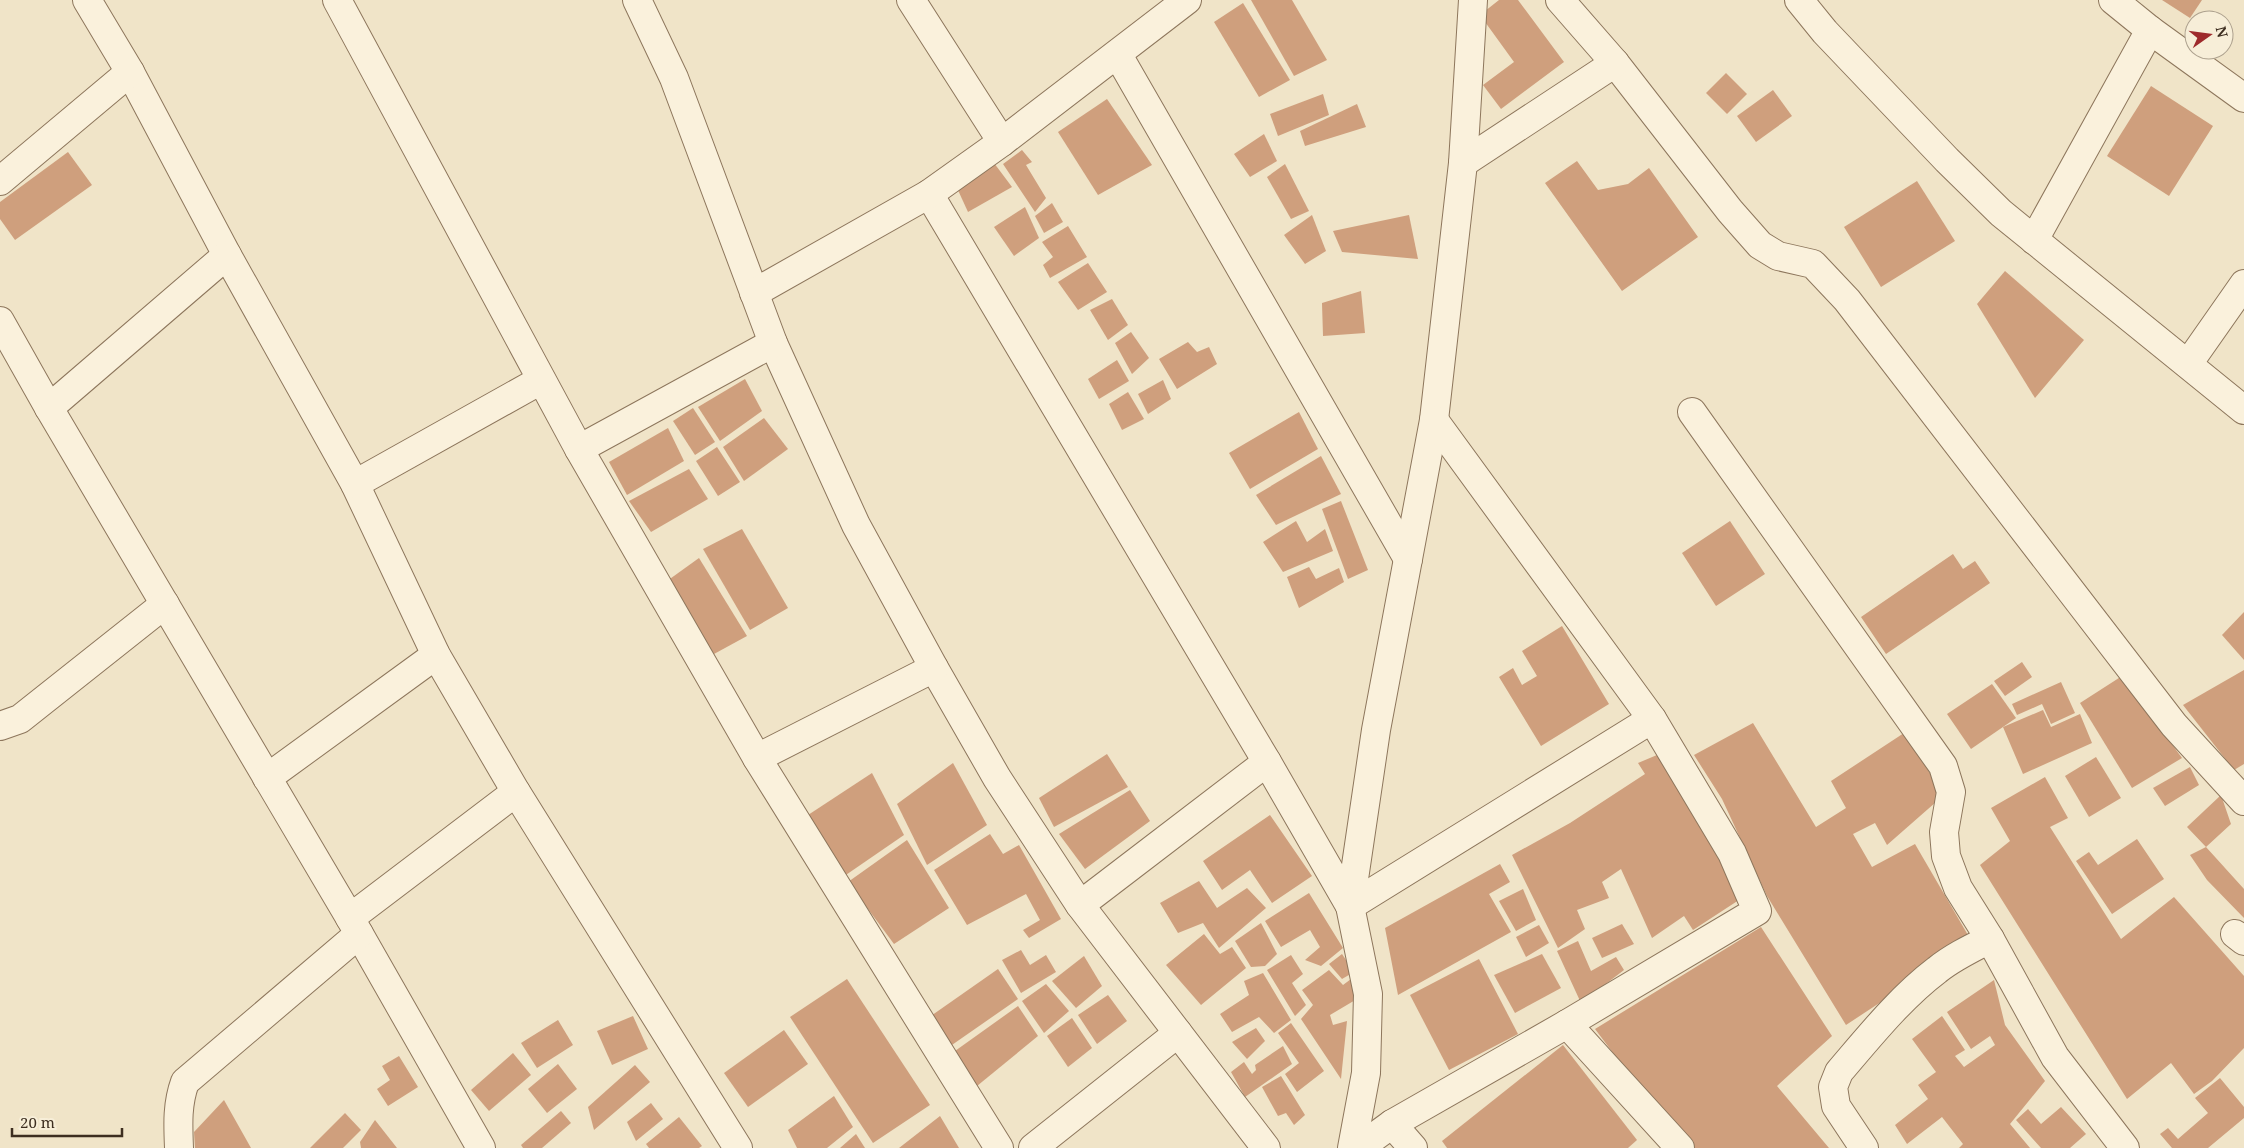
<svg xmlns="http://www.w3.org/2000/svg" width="2244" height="1148" font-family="'Noto Serif',serif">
<rect width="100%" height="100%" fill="#f0e4c8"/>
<!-- building -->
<g fill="#cf9f7d">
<path d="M1251,0H1292L1327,60L1294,76Z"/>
<path d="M1499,0H1518L1564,62L1501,109L1483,85L1514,62L1480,15Z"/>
<path d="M2162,0H2202L2190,18Z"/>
<path d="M1243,3L1290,80L1259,97L1214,22Z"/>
<path d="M1726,73L1747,94L1727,114L1706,93Z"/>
<path d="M2151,86L2213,126L2169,196L2107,156Z"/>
<path d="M1773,90L1792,116L1756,142L1737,116Z"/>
<path d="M1323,94L1329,115L1278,136L1270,114Z"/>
<path d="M1107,99L1152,165L1098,195L1058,132Z"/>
<path d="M1357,104L1366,127L1305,146L1300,131Z"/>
<path d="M1264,134L1277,161L1250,177L1234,154Z"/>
<path d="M1022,150L1032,162L1026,165L1046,198L1035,212L1003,164Z"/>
<path d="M68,152L92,185L15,240L0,219V202Z"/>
<path d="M1577,161L1598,190L1628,184L1649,168L1698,237L1622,291L1545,183Z"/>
<path d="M994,163L1012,187L968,212L957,188Z"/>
<path d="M1285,164L1309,211L1291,219L1267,177Z"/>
<path d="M1917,181L1955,241L1881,287L1844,227Z"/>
<path d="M1052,203L1063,222L1044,233L1035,216Z"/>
<path d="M1025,207L1039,238L1014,256L994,227Z"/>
<path d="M1312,215L1326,251L1305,264L1284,235Z"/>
<path d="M1409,215L1418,259L1342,252L1333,231Z"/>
<path d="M1068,226L1087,257L1050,278L1043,265L1053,257L1042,242Z"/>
<path d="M1088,263L1107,292L1078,310L1058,282Z"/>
<path d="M2005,271L2084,340L2035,398L1977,304Z"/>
<path d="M1361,291L1365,333L1323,336L1322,303Z"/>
<path d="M1112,299L1128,325L1108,340L1090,310Z"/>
<path d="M1131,332L1149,358L1132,374L1115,343Z"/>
<path d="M1188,342L1197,352L1209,347L1217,364L1177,389L1159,359Z"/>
<path d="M1117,360L1129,381L1099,399L1088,379Z"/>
<path d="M745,379L762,411L720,441L698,407Z"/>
<path d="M1163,380L1171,399L1148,414L1138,394Z"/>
<path d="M1128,392L1144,419L1122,430L1109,404Z"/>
<path d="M693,408L715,442L695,455L673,421Z"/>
<path d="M1299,412L1318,449L1250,489L1229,453Z"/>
<path d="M764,418L788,449L744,481L723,447Z"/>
<path d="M668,428L684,461L627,495L609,462Z"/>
<path d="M717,447L740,482L718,496L696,461Z"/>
<path d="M1321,456L1341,494L1276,525L1256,495Z"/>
<path d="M689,469L708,499L651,532L629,501Z"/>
<path d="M1341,501L1368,570L1348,579L1322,509Z"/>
<path d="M1296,521L1307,542L1325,529L1333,551L1283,572L1263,542Z"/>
<path d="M1730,521L1765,574L1716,606L1682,553Z"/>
<path d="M742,529L788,608L750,630L703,549Z"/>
<path d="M1953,554L1963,569L1975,561L1990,583L1886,654L1861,617Z"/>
<path d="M699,558L747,636L714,654L667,581Z"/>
<path d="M1309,567L1316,579L1339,568L1344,582L1299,608L1287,577Z"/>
<path d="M2244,612V660L2222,635Z"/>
<path d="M1562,626L1609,704L1541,746L1499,677L1513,668L1522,685L1537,676L1522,651Z"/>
<path d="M2022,662L2032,677L2005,696L1994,681Z"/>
<path d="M2244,670V764L2234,770L2183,705Z"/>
<path d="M2122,676L2182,758L2132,788L2080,703Z"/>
<path d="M2061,682L2075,713L2051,724L2042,704L2017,715L2012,704Z"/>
<path d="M1992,684L2016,718L1971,749L1947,714Z"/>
<path d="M2043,710L2051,727L2080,714L2092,743L2023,774L2003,727Z"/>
<path d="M1753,723L1816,827L1846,808L1831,781L1904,733L1944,795L1887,845L1875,823L1853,834L1872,867L1915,844L1972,942L1846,1025L1767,896L1722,799L1694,755Z"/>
<path d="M1107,754L1128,787L1054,827L1039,798Z"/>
<path d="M1657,755L1742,898L1693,930L1684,916L1652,938L1621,869L1602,882L1609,898L1577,910L1585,929L1558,948L1512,855L1570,823L1645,774L1638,763Z"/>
<path d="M2096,757L2121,798L2089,817L2065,776Z"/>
<path d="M953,763L987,825L927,865L897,804Z"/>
<path d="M2190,767L2199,785L2165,806L2153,788Z"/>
<path d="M872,773L904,835L840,879L805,817Z"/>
<path d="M2045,777L2068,818L2050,827L2121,939L2174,897L2244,976V1048L2212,1081L2194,1094L2171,1063L2127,1099L1980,865L2010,841L1991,808Z"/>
<path d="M1130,790L1150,821L1085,869L1059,834Z"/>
<path d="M2221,795L2231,824L2206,847L2244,889V918L2207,880L2190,855L2206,847L2187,827Z"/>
<path d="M1270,815L1312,876L1272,903L1250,870L1222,890L1203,861Z"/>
<path d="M990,834L1003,854L1019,845L1061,919L1029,938L1023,930L1040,920L1026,894L967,925L934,870Z"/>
<path d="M2137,839L2164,879L2112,914L2076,861L2089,852L2098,865Z"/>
<path d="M907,840L949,908L894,944L848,882Z"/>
<path d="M1500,864L1510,882L1489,894L1511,932L1398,995L1385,928Z"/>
<path d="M1199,881L1217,908L1247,888L1266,908L1219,948L1203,923L1178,933L1160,903Z"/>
<path d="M1523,889L1536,920L1516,931L1499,901Z"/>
<path d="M1309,893L1343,948L1321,966L1305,960L1320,947L1310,930L1281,947L1265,921Z"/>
<path d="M1261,923L1277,954L1265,966L1251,967L1235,941Z"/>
<path d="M1622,924L1634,944L1602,958L1592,938Z"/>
<path d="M1539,925L1549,943L1526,957L1516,937Z"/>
<path d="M1761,927L1832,1036L1777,1086L1829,1148H1688L1641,1090L1595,1029Z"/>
<path d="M1204,934L1220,954L1232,947L1246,968L1201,1005L1166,965Z"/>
<path d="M1578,941L1591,971L1616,957L1624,970L1581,1003L1557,951Z"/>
<path d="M1021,950L1030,965L1046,955L1056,972L1021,993L1002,960Z"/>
<path d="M1342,954L1354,972L1342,979L1329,964Z"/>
<path d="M1542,954L1561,988L1515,1013L1494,975Z"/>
<path d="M1291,955L1303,974L1292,983L1306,1005L1295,1016L1267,970Z"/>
<path d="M1084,956L1102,986L1076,1008L1052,981Z"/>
<path d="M1479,959L1518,1034L1449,1070L1410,995Z"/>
<path d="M998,969L1018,999L949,1047L928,1018Z"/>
<path d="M1329,970L1343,985L1355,976L1362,996L1330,1015L1333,1025L1347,1021L1341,1079L1301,1019L1313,1005L1302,990Z"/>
<path d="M1263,973L1291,1020L1274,1033L1259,1017L1232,1032L1220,1014L1249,995L1244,981Z"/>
<path d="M847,979L930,1105L873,1143L790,1017Z"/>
<path d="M1994,980L2005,1025L2045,1081L2010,1124L2030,1148H1959L1963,1144L1942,1117L1907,1144L1895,1125L1928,1099L1918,1085L1936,1072L1912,1039L1942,1016L1965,1050L1955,1056L1964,1067L1995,1045L1990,1036L1971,1049L1947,1012Z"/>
<path d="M1046,984L1069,1011L1044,1033L1022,1001Z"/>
<path d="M1108,995L1127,1021L1097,1044L1078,1015Z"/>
<path d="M1018,1006L1038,1036L977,1086L955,1051Z"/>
<path d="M633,1016L648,1049L612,1065L597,1031Z"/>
<path d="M1072,1018L1092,1048L1068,1067L1047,1036Z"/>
<path d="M558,1020L573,1045L537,1068L521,1043Z"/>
<path d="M1291,1023L1324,1071L1297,1092L1285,1074L1299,1063L1278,1033Z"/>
<path d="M1256,1028L1265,1041L1247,1059L1232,1042Z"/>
<path d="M784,1030L808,1064L748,1107L724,1073Z"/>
<path d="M1563,1045L1637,1140L1628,1148H1447L1442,1141Z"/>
<path d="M1283,1046L1292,1064L1245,1097L1231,1072L1244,1062L1252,1074L1256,1070L1255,1065Z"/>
<path d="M513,1053L531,1075L489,1111L471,1090Z"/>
<path d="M399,1056L418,1087L388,1106L377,1089L390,1080L382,1066Z"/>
<path d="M558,1064L577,1089L547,1113L528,1089Z"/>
<path d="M635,1065L650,1082L594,1130L588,1107Z"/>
<path d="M1281,1076L1305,1115L1294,1125L1286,1113L1278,1116L1262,1087Z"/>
<path d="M2220,1078L2244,1107V1118L2208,1148H2172L2160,1134L2168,1128L2178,1139L2208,1113L2195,1098Z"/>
<path d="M834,1096L853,1127L827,1148H797L788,1130Z"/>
<path d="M224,1100L251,1148H195L194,1132Z"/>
<path d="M651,1103L663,1119L636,1141L627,1122Z"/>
<path d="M2061,1107L2086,1134L2070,1148H2041L2016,1120L2028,1109L2041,1124Z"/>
<path d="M561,1111L571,1123L542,1148H523L521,1145Z"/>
<path d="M345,1113L361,1130L343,1148H310Z"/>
<path d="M940,1116L959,1148H899Z"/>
<path d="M679,1117L702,1146L699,1148H649L646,1144Z"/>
<path d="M375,1120L397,1148H361L360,1142Z"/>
<path d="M856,1134L865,1148H840Z"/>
</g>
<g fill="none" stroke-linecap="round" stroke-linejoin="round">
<defs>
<g id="minor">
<path d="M87,0L130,72L227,255L355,484L436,655L516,792L738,1148"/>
<path d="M337,0L579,449L757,758L999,1148"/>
<path d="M637,0L674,78L773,343L856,525L934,668L997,778L1080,905L1266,1148"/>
<path d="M911,0L1002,142"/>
<path d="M1560,0L1615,63L1730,211L1760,245L1778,256L1813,264L1847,300L2174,725L2244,801"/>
<path d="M1799,0L1825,32L1947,160L2001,213L2244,410"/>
<path d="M2113,0L2150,30L2244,98"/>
<path d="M1118,55L1408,559"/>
<path d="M1463,163L1615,63"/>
<path d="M0,181L130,72"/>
<path d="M929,194L1267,762L1350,906L1368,994L1366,1073L1352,1148"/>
<path d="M2034,240L2150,30"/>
<path d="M754,293L929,194L1002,142L1187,0"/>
<path d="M0,321L49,408L350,918L481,1148"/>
<path d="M2188,364L2244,284"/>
<path d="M49,408L227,255"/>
<path d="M1692,412L1943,766L1951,792L1944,832L1946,856L1958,888L1990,939L2055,1057L2125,1148"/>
<path d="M579,449L773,343"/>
<path d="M355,484L541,380"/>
<path d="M0,726L20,719L165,604"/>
<path d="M757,758L934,668"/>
<path d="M267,778L436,655"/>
<path d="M1080,905L1267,762"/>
<path d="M1350,906L1376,730L1434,420L1463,163L1473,0"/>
<path d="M1350,906L1652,719"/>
<path d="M350,918L516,792"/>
<path d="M2235,934L2244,941"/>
<path d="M1567,1024L1680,1148"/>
<path d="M1392,1124L1413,1148"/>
<path d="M179,1148C178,1124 177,1104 185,1082L359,934"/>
<path d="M1033,1148L1178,1033"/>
<path d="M1359,1148L1392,1124L1567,1024L1757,911L1732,853L1652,719L1434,420"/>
<path d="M1864,1148L1836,1106L1833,1087L1839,1072C1869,1037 1900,998 1937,970C1953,957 1972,948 1990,939"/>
</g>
</defs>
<!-- minor casing -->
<use href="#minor" stroke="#8d765c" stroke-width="30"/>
<!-- minor -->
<use href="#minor" stroke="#faf1dc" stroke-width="28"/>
</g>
<!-- north arrow -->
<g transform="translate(2209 35) rotate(76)"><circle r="24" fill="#f7eed8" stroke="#ada18e"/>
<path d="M0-4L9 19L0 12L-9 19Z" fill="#9e2a2b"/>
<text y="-8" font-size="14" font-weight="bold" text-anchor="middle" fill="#3d2e20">N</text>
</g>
<!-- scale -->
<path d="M12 1128v8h110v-8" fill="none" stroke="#3d2e20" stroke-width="2.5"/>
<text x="20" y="1128" font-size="15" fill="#3d2e20" stroke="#f7eed8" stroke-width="4" paint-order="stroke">20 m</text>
</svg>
